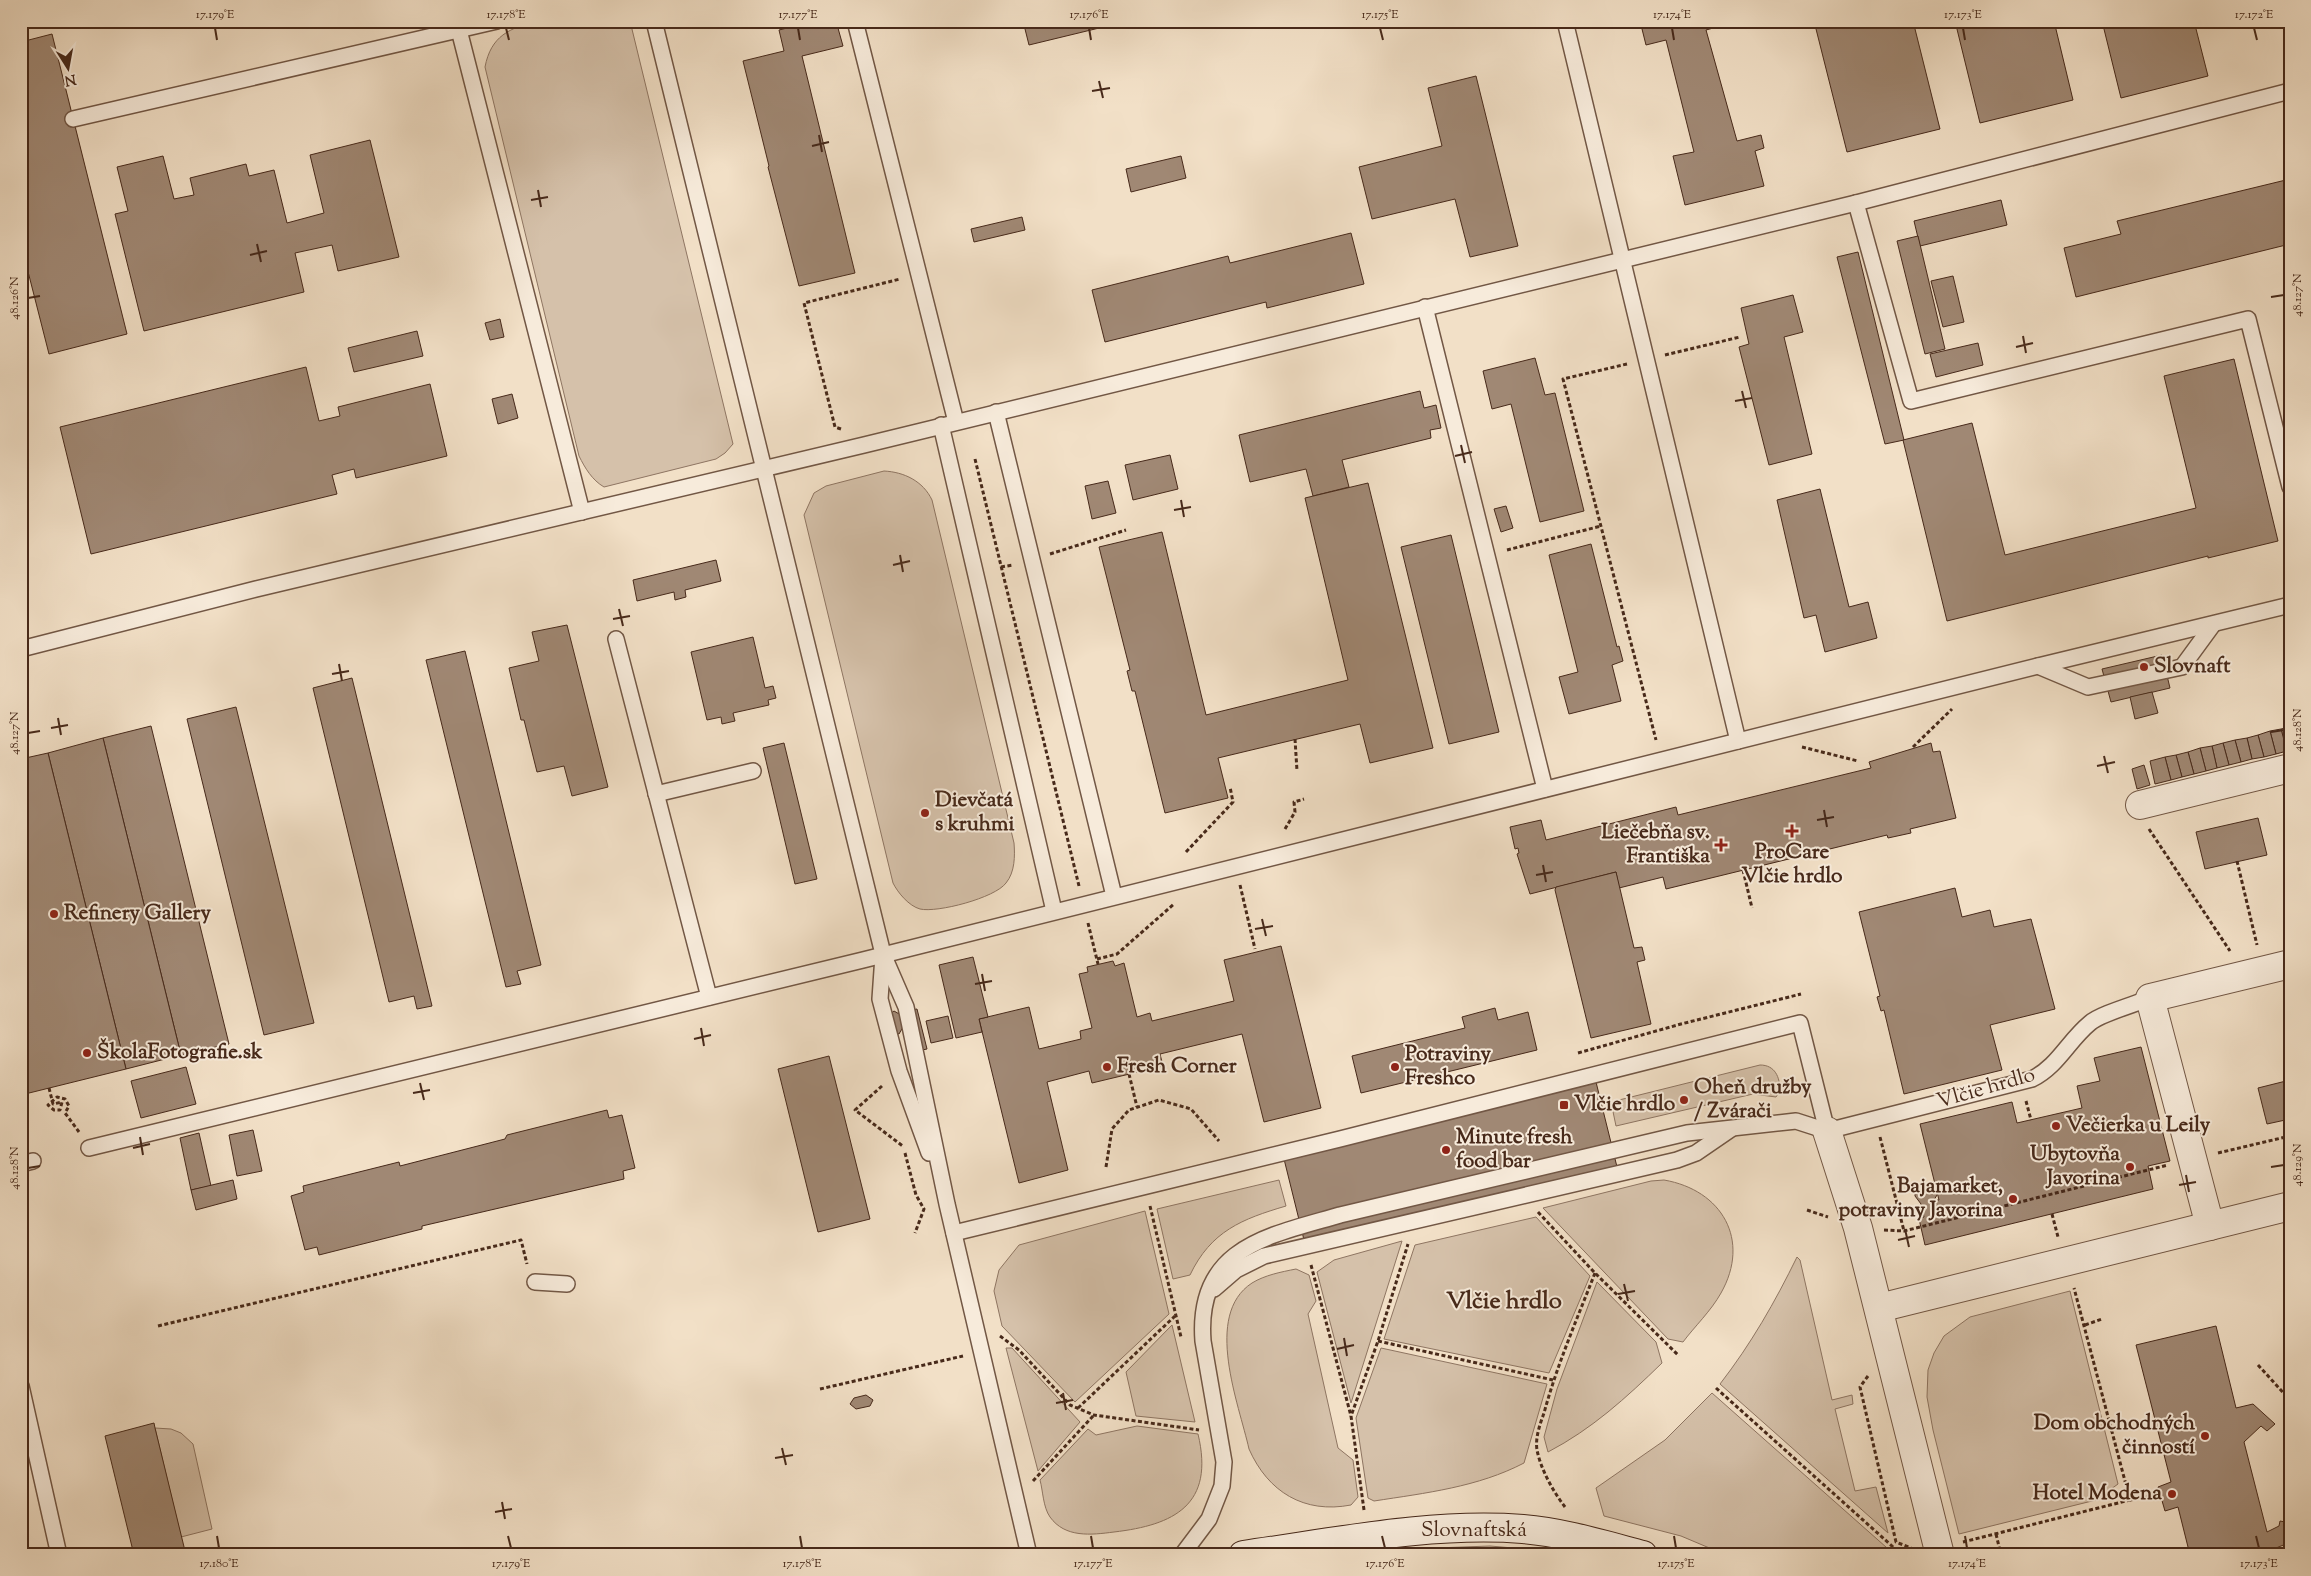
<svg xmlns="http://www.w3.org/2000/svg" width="2311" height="1576" font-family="'Sorts Mill Goudy',serif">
<rect width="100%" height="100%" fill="#f2e0c7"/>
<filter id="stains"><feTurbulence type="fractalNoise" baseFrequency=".004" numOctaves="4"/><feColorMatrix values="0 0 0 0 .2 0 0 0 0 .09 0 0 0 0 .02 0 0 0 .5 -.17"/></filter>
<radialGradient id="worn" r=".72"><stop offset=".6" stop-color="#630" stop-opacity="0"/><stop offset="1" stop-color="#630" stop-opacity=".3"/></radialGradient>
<!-- green -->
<g fill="#d5c1aa" stroke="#8e7562">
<path d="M538,21H630L733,444L725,453L716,459L604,487C592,480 585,468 579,456L485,67C491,36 509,28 538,21Z"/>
<path d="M884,471C904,472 923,481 932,500L1014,843C1015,856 1015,872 1006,883C995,898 937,913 920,909C909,906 898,893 893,883L804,515L814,493L826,486Z"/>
<path d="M1760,1065C1775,1065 1780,1077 1780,1091L1776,1097L1753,1094L1616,1126L1611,1102Z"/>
<path d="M1279,1180L1286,1206C1242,1219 1211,1231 1190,1275L1173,1279L1157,1209Z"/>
<path d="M1664,1180C1722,1190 1751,1240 1721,1293C1711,1311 1695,1326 1683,1342L1668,1339L1543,1208L1651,1181Z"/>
<path d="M1145,1211L1169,1314L1075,1402L1002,1326L994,1291L999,1270L1019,1245Z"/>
<path d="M1536,1217L1590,1276L1549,1373L1384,1339L1415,1245Z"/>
<path d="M1402,1241L1351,1403L1317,1272L1334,1260Z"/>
<path d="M1797,1257L1800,1260L1832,1400L1852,1395L1853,1404L1835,1409L1855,1491L1876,1487L1888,1533L1720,1384C1751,1344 1775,1302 1797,1257Z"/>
<path d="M1296,1269L1309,1275L1316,1301L1308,1314L1338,1448L1353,1460L1358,1497L1351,1505C1304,1514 1268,1492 1249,1449C1239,1404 1203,1315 1252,1283C1265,1275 1281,1272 1296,1269Z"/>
<path d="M1597,1282L1656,1342L1662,1363C1626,1398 1592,1429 1548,1452L1544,1437L1557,1389Z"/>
<path d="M2070,1291L2118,1484L2096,1500L1959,1534L1933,1430L1927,1397L1928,1370L1934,1353L1944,1336L1970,1317Z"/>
<path d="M1172,1325L1195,1422L1136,1416L1126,1372Z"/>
<path d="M1006,1348H1012L1080,1422L1038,1471Z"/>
<path d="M1381,1348L1547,1384L1524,1463C1478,1487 1426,1493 1374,1501L1368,1498L1356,1418Z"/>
<path d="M1712,1393L1895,1555H1726L1681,1536L1604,1516L1596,1488L1665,1440Z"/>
<path d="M1137,1426L1198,1434C1215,1505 1174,1525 1114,1532C1091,1535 1065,1538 1050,1517C1043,1507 1043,1491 1040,1480L1088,1429L1096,1435Z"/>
<path d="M155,1428L171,1429L181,1433L193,1444L212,1529L181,1537Z"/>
<path d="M1490,1546L1548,1551L1549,1555H1371L1435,1548Z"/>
</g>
<!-- building -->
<g fill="#a08874" stroke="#47291a">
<path d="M815,21H836L843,46L802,56L855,273L799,286L768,167L769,166L743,61L784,51L779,30Z"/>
<path d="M1023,21H1128L1029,45Z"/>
<path d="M1640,21H1739L1706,30L1737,141L1761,135L1764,148L1755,151L1764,186L1685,205L1673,156L1694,152L1666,40L1646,45Z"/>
<path d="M1814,21H1913L1940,129L1847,152Z"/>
<path d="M1955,21H2054L2073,100L1980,123Z"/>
<path d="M2102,21H2194L2208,76L2121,98Z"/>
<path d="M52,34L127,334L49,354L21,244V42Z"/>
<path d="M1476,76L1518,246L1470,257L1455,199L1372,219L1359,167L1442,146L1428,88Z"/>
<path d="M370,140L399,257L338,271L332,245L295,253L304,292L144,331L115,214L128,211L117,167L163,156L174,199L194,195L190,178L246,164L249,176L274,170L287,223L324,213L310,155Z"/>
<path d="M1181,156L1186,178L1131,192L1126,169Z"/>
<path d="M2290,179V244L2076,297L2064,248L2121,234L2117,221Z"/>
<path d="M2001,200L2007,225L1920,246L1914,221Z"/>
<path d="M1022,217L1025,230L974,242L971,229Z"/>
<path d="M1351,233L1364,284L1267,308L1266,302L1105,342L1092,290L1228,256L1230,263Z"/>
<path d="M1918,236L1945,349L1925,354L1897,241Z"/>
<path d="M1858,252L1904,440L1885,444L1837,257Z"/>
<path d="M1953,276L1964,322L1943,327L1931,281Z"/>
<path d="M1793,295L1803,332L1784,337L1812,454L1769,465L1739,347L1749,344L1741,308Z"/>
<path d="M500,319L504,337L490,340L485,323Z"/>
<path d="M417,331L423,356L354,372L348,348Z"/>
<path d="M1978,343L1983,365L1936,377L1930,354Z"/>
<path d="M1535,358L1545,395L1555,393L1584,511L1540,522L1511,404L1492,409L1483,371Z"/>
<path d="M2234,359L2278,541L2208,558V556L1947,621L1903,440L1972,423L2005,555L2196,508L2164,376Z"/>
<path d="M306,367L319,421L340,416L338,407L430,384L447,456L356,478L354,469L332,475L337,494L91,554L60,427Z"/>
<path d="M1420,391L1424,408L1436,405L1441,428L1430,430L1431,438L1342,460L1349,487L1313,496L1306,469L1250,482L1239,435Z"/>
<path d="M512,394L518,418L498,424L492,399Z"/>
<path d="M1170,455L1178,489L1133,500L1125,465Z"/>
<path d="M1108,481L1116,513L1092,519L1085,486Z"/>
<path d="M1368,483L1433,748L1370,763L1360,724L1218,758L1228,798L1165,813L1135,691H1132L1127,671L1130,670L1099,547L1162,532L1206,715L1348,680L1305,498Z"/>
<path d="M1820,489L1849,607L1868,602L1877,638L1825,652L1816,615L1804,618L1777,500Z"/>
<path d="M1506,506L1513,528L1501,532L1494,509Z"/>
<path d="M1451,535L1499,732L1449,744L1401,547Z"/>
<path d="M1591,544L1617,647L1619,646L1623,661L1612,665L1621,701L1569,714L1559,677L1578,672L1549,555Z"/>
<path d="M716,560L721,581L685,590L686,597L675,600L674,592L637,601L633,580Z"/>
<path d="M567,625L608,787L572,796L564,766L537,772L524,720H521L509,668L539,661L532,632Z"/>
<path d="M753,637L765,688L773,686L776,698L768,700L769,705L733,713L735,721L722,724L721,717L707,720L691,652Z"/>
<path d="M465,651L541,965L517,971L521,984L506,987L426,660Z"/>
<path d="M2162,655L2170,688L2111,702L2102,669Z"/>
<path d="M352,678L432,1006L417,1009L414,996L389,1002L313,688Z"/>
<path d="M2152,692L2158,713L2135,719L2130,697Z"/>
<path d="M236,707L314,1023L264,1035L187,719Z"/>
<path d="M151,726L229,1044L181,1055L103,738Z"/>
<path d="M2290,727V750L2287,751L2281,729Z"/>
<path d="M2281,729L2287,751L2276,754L2270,731Z"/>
<path d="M2270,731L2276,754L2264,757L2258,735Z"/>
<path d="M2258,735L2264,757L2252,759L2247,738Z"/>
<path d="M103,738L181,1055L126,1069L48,753Z"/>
<path d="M2247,738L2252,759L2241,762L2235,740Z"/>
<path d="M2235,740L2241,762L2229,765L2223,743Z"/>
<path d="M784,743L817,879L795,884L763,748Z"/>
<path d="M1931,743L1933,752L1940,751L1956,818L1910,829L1911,833L1888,838L1887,835L1666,889L1663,877L1619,888L1616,872L1530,894L1517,854L1519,853L1518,848L1515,849L1510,827L1541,820L1546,840L1676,807L1678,815L1871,768L1869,762Z"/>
<path d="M2223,743L2229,765L2217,768L2212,746Z"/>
<path d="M2212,746L2217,768L2206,771L2200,748Z"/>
<path d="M2200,748L2206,771L2194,774L2188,752Z"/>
<path d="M2188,752L2194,774L2182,777L2176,755Z"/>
<path d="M48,753L126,1069L21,1095V759Z"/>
<path d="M2176,755L2182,777L2171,780L2165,757Z"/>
<path d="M2165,757L2171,780L2155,784L2150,761Z"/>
<path d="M2144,765L2150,785L2137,789L2132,769Z"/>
<path d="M2258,818L2267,855L2205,869L2196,832Z"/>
<path d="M1616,872L1634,948L1642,947L1645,960L1637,962L1651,1024L1591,1038L1555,890L1556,887Z"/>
<path d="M1955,888L1962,917L1990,910L1994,927L2031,919L2055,1009L1990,1025L2002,1070L1904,1094L1884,1010L1881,1011L1877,997L1880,996L1859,912Z"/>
<path d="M1281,946L1321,1108L1264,1122L1242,1034L1160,1054L1163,1066L1092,1083L1089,1071L1047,1082L1068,1170L1019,1183L979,1019L1029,1007L1039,1049L1081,1039L1080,1031L1092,1028L1079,974L1088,972L1087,967L1113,961L1115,966L1124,963L1137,1017L1150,1013L1152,1021L1234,1001L1224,960Z"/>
<path d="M973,957L988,1017L979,1019L982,1032L956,1038L939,965Z"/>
<path d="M1495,1008L1498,1020L1528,1012L1537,1050L1361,1093L1352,1056L1465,1028L1462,1017Z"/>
<path d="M917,1009L927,1049L912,1052L902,1012Z"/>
<path d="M894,1011L901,1015L903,1027L899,1034L895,1033L890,1014Z"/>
<path d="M948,1016L953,1038L931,1043L926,1021Z"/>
<path d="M2141,1047L2170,1161L2148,1166L2153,1189L1925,1245L1919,1219L1924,1217L1921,1204L1915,1196V1191L1922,1184H1930L1935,1189L1937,1195L1934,1200H1939L1920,1124L2012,1102L2017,1123L2082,1108L2077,1086L2100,1081L2094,1058Z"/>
<path d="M829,1056L870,1219L818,1232L778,1069Z"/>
<path d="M186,1067L196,1104L141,1118L131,1081Z"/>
<path d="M2290,1080V1119L2267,1124L2258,1088Z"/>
<path d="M1596,1082L1619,1175L1307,1252L1284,1159Z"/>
<path d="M607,1110L609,1118L622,1115L635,1168L623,1171L624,1179L422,1226V1229L319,1255L317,1247L305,1250L291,1196L304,1192L303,1186L399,1162L400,1166L505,1139L507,1135Z"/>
<path d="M253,1130L262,1171L237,1176L229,1135Z"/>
<path d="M199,1133L211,1186L191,1190L180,1138Z"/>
<path d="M233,1180L237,1199L196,1210L191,1190Z"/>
<path d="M2216,1326L2236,1408L2253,1404L2275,1424L2267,1431L2261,1426L2244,1442L2267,1532L2279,1526L2280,1521L2290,1523L2286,1544L2271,1550L2272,1555H2190L2178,1507L2165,1511L2158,1487L2171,1482L2136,1345Z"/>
<path d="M866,1395L873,1400L870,1406L856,1409L850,1404L854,1398Z"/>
<path d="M154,1423L155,1428L186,1555H134L105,1436Z"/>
</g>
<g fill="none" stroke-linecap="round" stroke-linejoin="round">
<defs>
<g id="service">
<path d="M654,21L883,954L906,1007L947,1204L1029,1555"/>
<path d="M855,21L956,422"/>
<path d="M1565,21L1738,741"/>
<path d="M459,30L582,512"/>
<path d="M73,119L497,21"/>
<path d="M1856,203L1911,401L2248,319L2290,487"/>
<path d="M1425,307L1545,789"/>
<path d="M996,412L1114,896"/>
<path d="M941,425L1054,911"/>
<path d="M616,639L709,997"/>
<path d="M21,649L256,589L864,445L1856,203L2290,91"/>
<path d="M2038,666L2088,687L2182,667L2212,626"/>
<path d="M656,794L753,771"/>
<path d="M883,956L880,999L899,1071L929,1153"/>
<path d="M1827,1131L2032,1079C2058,1066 2068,1041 2090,1023C2100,1014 2136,1004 2150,998"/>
<path d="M89,1148L863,960L2038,666L2290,605"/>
<path d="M21,1164L33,1161"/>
<path d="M954,1233L1340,1139L1800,1023L1827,1131"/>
<path d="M535,1282L567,1284"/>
<path d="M1214,1289L1236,1270L1264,1256L1677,1160L1696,1153L1731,1129"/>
<path d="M21,1386L59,1555"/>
<path d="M1182,1555L1209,1519L1222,1486L1224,1462L1203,1341C1196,1247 1268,1236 1340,1215L1687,1133L1796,1121L1827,1131"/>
</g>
<g id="minor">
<path d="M2140,805L2290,768"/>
<path d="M1827,1131L1858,1228L1940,1555"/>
<path d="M2210,1226L2150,998L2290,964"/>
<path d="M1879,1308L2290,1206"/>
</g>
<path id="secondary" d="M1243,1555C1336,1542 1430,1522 1523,1529C1562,1532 1605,1545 1643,1555"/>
</defs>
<!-- service casing -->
<use href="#service" stroke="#725745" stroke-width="18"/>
<!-- minor casing -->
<use href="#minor" stroke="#725745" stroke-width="30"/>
<!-- secondary casing -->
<use href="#secondary" stroke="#47291a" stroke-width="30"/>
<!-- path -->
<g stroke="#47291a" stroke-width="3" stroke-dasharray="4 2.5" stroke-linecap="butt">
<path d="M1665,355L1740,337"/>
<path d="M1627,364L1563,379L1656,740"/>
<path d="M841,429L835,427L804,303L900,279"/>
<path d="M975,459L1079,886"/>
<path d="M1507,550L1601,526"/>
<path d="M1050,554L1126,530"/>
<path d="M1001,567L1013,565"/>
<path d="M1295,739L1297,771"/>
<path d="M1802,747L1858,761"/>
<path d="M1913,747L1952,709"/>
<path d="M1285,829L1295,812L1294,802L1304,799"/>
<path d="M2149,829L2230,951"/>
<path d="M1186,852L1233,802L1230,787"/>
<path d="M2237,861L2257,945"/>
<path d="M1743,870L1752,908"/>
<path d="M1240,885L1255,949"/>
<path d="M1088,923L1098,964"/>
<path d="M1097,959L1117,954L1174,904"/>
<path d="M1578,1053L1681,1024L1801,994"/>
<path d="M1129,1074L1137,1107"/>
<path d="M882,1086L855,1110L904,1147"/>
<path d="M49,1088L53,1104L62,1102L60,1110H54L48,1105L57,1097L65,1099L69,1106L65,1113L79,1132"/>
<path d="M2026,1101L2031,1120"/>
<path d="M1880,1137L1904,1231"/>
<path d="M905,1153L916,1195L924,1209L915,1233"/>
<path d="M2218,1153L2290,1136"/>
<path d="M1106,1167L1112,1129L1129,1110L1159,1100L1191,1109L1219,1141"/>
<path d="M1150,1206L1181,1337"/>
<path d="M1807,1210L1828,1217"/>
<path d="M1538,1212L1595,1273L1679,1356"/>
<path d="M2052,1214L2058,1237"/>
<path d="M1884,1230L1904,1231L2168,1165"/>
<path d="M1311,1265L1351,1416"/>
<path d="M2085,1325L2102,1319"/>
<path d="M158,1326L521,1240L527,1264"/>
<path d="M1000,1336L1019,1350L1070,1405L1094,1415L1199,1430"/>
<path d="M1378,1341L1553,1380"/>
<path d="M2258,1365L2290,1400"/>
<path d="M1868,1376L1860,1387L1896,1542L1911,1548"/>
<path d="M1716,1388L1902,1555"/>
<path d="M820,1389L963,1356"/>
<path d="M1078,1408L1175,1316"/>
<path d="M1033,1481L1094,1415"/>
<path d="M2130,1500L2160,1494"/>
<path d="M1565,1507C1553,1491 1541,1470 1537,1450C1535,1438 1540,1424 1544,1413C1557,1365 1577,1319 1595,1273"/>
<path d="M1364,1510L1351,1416L1378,1341L1408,1244"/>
<path d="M1996,1534L2001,1555"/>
<path d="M1963,1542L2130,1500L2074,1288"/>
</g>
<!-- service -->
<use href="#service" stroke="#f7ebdb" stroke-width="15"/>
<!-- minor -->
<use href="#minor" stroke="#f7ebdb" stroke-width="28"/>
<!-- secondary -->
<use href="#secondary" stroke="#f7ebdb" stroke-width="28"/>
</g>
<!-- ticks -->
<path fill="none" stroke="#47291a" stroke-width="2" d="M215,28L217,40M506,28L509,40M798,28L800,40M1089,28L1091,40M1380,28L1383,40M1672,28L1674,40M1963,28L1965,40M2254,28L2257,40M1099,81L1103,98M1092,91L1110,88M819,135L822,152M812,146L829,142M538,190L541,207M531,200L548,197M257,244L261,262M250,255L267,251M2271,297L2284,295M28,298L40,296M2023,336L2026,353M2016,347L2033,343M1742,391L1746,408M1735,401L1752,398M1461,445L1465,463M1455,456L1472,452M1181,500L1184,517M1174,510L1191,507M900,555L903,572M893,565L910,561M619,609L623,626M613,619L630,616M339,664L342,681M332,674L349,671M58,718L61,735M51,728L68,725M2271,732L2284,730M28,733L40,731M2104,756L2108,773M2097,766L2115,762M1824,810L1827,827M1817,820L1834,817M1543,865L1546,882M1536,875L1553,872M1262,919L1266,936M1255,929L1273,926M982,974L985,991M975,984L992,981M701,1028L704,1046M694,1039L711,1035M420,1083L424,1100M413,1093L430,1090M140,1137L143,1155M133,1148L150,1144M2271,1167L2284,1165M28,1168L40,1166M2186,1175L2189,1192M2179,1185L2196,1182M1905,1229L1909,1247M1898,1240L1915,1236M1624,1284L1628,1301M1618,1294L1635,1291M1344,1338L1347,1356M1337,1349L1354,1345M1063,1393L1066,1410M1056,1403L1073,1400M782,1448L786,1465M775,1458L793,1455M502,1502L505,1519M495,1512L512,1509M217,1536L219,1548M508,1536L511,1548M800,1536L802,1548M1091,1536L1093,1548M1382,1536L1385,1548M1674,1536L1676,1548M1965,1536L1967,1548M2256,1536L2259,1548"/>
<!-- markers -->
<g fill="#8f2418" stroke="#f7ebdb" stroke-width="2">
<circle cx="2144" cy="667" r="5"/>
<circle cx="925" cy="813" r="5"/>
<path d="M1789.5 823.5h5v5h5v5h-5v5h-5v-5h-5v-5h5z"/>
<path d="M1718.5 837.5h5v5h5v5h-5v5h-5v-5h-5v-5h5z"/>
<circle cx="54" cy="914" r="5"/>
<circle cx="87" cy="1053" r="5"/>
<circle cx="1107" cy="1067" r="5"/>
<circle cx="1395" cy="1067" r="5"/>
<circle cx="1684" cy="1100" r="5"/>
<rect x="1559" y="1100" width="10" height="10" rx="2.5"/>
<circle cx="2056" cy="1126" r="5"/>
<circle cx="1446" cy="1150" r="5"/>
<circle cx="2130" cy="1167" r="5"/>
<circle cx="2013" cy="1199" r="5"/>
<circle cx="2205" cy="1436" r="5"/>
<circle cx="2172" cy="1494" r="5"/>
</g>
<g text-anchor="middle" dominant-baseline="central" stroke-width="4" stroke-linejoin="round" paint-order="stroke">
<!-- poi labels -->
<g font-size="21" font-weight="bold" fill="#47291a" stroke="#f7ebdb" text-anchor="start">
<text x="2154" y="667">Slovnaft</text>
<text x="935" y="801">Dievčatá<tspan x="935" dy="24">s kruhmi</tspan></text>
<text x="1710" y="833" text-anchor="end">Liečebňa sv.<tspan x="1710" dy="24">Františka</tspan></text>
<text x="1792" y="853" text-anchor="middle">ProCare<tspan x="1792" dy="24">Vlčie hrdlo</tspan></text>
<text x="64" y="914">Refinery Gallery</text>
<text x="97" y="1053">ŠkolaFotografie.sk</text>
<text x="1405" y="1055">Potraviny<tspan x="1405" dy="24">Freshco</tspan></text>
<text x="1117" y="1067">Fresh Corner</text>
<text x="1694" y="1088">Oheň družby<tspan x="1694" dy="24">/ Zvárači</tspan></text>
<text x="1574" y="1105">Vlčie hrdlo</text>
<text x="2066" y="1126">Večierka u Leily</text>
<text x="1456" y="1138">Minute fresh<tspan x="1456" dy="24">food bar</tspan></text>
<text x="2120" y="1155" text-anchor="end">Ubytovňa<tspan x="2120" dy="24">Javorina</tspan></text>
<text x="2003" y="1187" text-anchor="end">Bajamarket,<tspan x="2003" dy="24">potraviny Javorina</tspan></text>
<text x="2195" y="1424" text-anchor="end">Dom obchodných<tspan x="2195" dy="24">činností</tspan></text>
<text x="2162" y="1494" text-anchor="end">Hotel Modena</text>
</g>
<!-- street labels -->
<g font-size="21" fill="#47291a" stroke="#f7ebdb">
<text transform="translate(1986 1089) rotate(-16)">Vlčie hrdlo</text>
<text x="1474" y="1531">Slovnaftská</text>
</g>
<!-- quarter labels -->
<g font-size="24" font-weight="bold" fill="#47291a" stroke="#f7ebdb">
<text x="1504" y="1302">Vlčie hrdlo</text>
</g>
</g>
<!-- margin -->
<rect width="2311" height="1576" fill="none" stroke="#f2e0c7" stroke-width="55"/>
<!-- north arrow -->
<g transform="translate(68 68) rotate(169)" stroke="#f7ebdb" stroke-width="4" paint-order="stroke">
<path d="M0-4L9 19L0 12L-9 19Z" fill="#47291a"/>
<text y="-8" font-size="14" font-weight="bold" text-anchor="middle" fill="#47291a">N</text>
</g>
<rect x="28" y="28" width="2256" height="1520" fill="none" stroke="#47291a" stroke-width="2"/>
<g font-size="12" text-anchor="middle" fill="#47291a">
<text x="215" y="18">17.179°E</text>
<text x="506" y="18">17.178°E</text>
<text x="798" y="18">17.177°E</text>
<text x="1089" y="18">17.176°E</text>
<text x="1380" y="18">17.175°E</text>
<text x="1672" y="18">17.174°E</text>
<text x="1963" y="18">17.173°E</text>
<text x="2254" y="18">17.172°E</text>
<text transform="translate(2297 295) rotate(-90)" y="4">48.127°N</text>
<text transform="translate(14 298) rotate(-90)" y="4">48.126°N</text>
<text transform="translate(2297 730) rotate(-90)" y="4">48.128°N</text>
<text transform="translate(14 733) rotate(-90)" y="4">48.127°N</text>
<text transform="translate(2297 1165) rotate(-90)" y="4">48.129°N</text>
<text transform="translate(14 1168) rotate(-90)" y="4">48.128°N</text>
<text x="219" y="1567">17.180°E</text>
<text x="511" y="1567">17.179°E</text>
<text x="802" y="1567">17.178°E</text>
<text x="1093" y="1567">17.177°E</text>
<text x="1385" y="1567">17.176°E</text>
<text x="1676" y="1567">17.175°E</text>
<text x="1967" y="1567">17.174°E</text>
<text x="2259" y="1567">17.173°E</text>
</g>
<rect width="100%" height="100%" filter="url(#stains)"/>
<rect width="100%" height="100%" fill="url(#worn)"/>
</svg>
